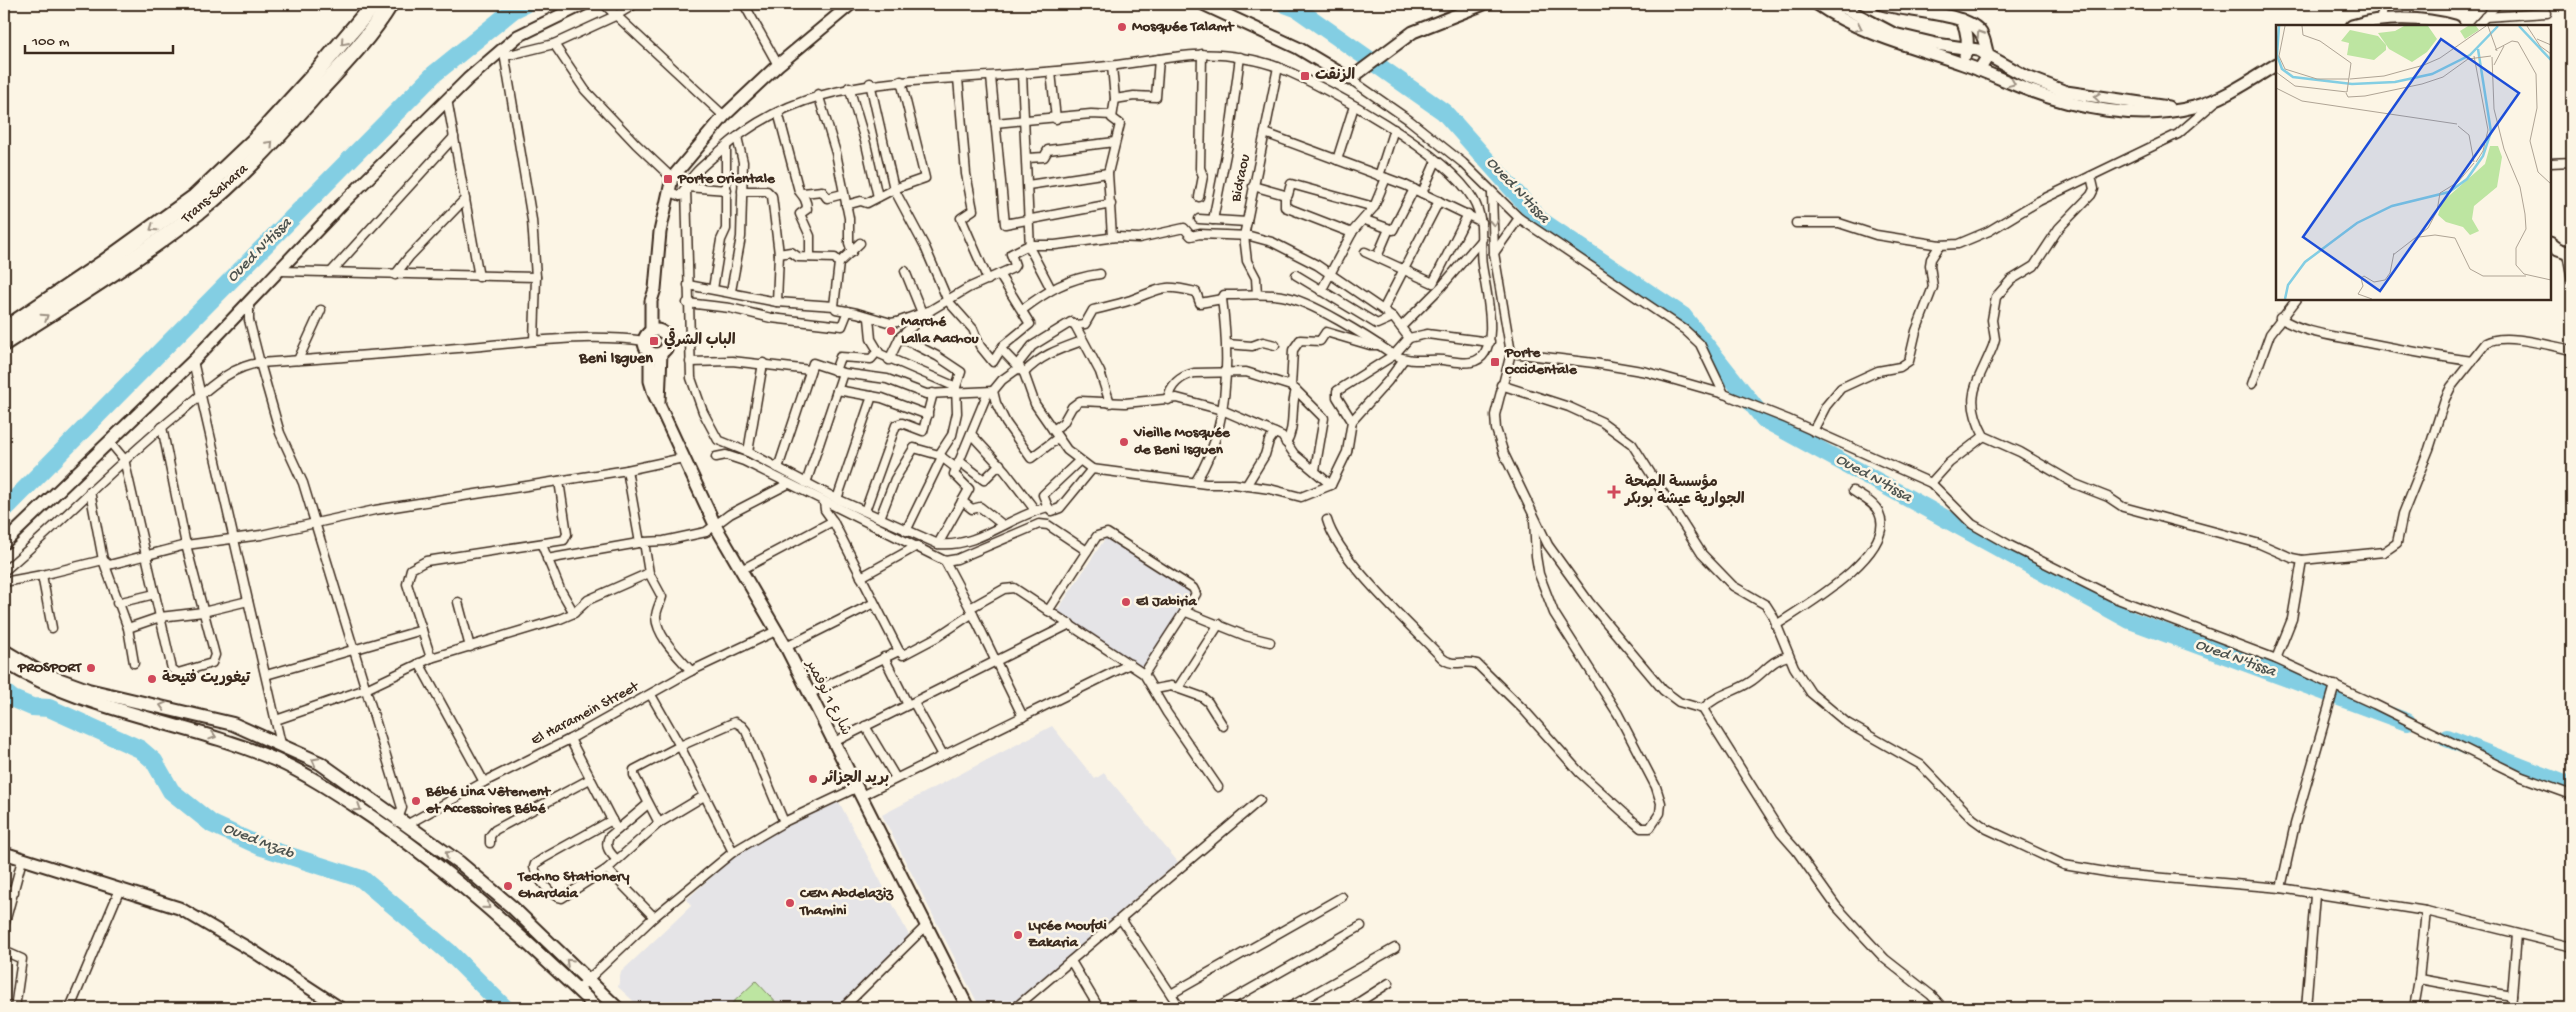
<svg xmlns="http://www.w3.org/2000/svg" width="2576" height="1012" font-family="'Gochi Hand','Playpen Sans Arabic',sans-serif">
<rect width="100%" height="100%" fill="#fcf5e5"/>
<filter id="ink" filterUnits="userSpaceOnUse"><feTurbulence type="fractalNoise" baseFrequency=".02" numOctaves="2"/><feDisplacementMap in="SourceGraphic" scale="10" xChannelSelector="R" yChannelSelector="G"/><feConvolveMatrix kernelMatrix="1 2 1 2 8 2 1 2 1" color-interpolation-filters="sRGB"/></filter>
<g filter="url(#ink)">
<!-- built -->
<g fill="#e5e4e7">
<path d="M1106,537L1194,594L1144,668L1057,611Z"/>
<path d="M1052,726L1095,779L1104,773L1178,862L1007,1008H980L882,815Z"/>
<path d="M839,802L911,939L840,1008H641L618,987L621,972L691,906L687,899L746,846Z"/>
</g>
<!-- garden -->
<path fill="#bde5a1" stroke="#7c8860" d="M756,981L781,1008H727Z"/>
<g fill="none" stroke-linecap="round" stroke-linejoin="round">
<!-- river -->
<g stroke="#83cee3" stroke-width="18">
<path d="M1285,4L1296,8L1444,112L1540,220L1683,316L1764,419L2130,620L2407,722"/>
<path d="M4,510L434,74L513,10L525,4"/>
<path d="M4,692L13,699L32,707L49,708L140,749L154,761L171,791L212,824L262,847L362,879L450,953L505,1008"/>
<path d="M2447,738L2572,787"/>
</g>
<defs>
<g id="street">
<path d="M604,4L724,116"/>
<path d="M744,4L778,65"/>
<path d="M2485,17L2547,13"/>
<path d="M2379,21L2385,4"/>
<path d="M2477,26L2497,4"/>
<path d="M554,44L585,90L636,144L672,178"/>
<path d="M503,47L532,220L536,277L534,341"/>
<path d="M505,56L554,44L615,16L635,4"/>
<path d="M1112,66L1115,99L1112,118L1120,124L1108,173L1112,237"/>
<path d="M1051,72L1056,119"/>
<path d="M1022,74L1030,249L1051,289"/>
<path d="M991,77L1005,224L1111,204"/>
<path d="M958,78L966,174L973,210L961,218L988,280"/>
<path d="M1350,79L1409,120L1463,163L1519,218L1685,330L1700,344L1724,394"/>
<path d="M870,83L894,189L925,247L948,301L973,329L980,346L993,362L1003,346L1030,324L999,274"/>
<path d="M849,87L866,144L878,197"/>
<path d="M818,94L836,153L849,218V243L852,252"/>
<path d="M447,99L479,277"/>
<path d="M1115,99L1134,96L1156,97L1159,59"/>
<path d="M778,112L799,191C803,196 807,200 807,209L800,214L810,236V257"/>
<path d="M995,123L1091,114L1112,115"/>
<path d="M1265,133L1405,185L1482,222"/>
<path d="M1027,158L1044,157L1048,150L1115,142"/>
<path d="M1337,160L1354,106"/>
<path d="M2550,163L2572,162"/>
<path d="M1379,176L1394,129"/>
<path d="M2091,176L2094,189L2091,195L2059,228L2034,266L2011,280L1996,297L1992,320L1995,339L1993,346C1978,384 1962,395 1984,436L2020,452L2075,484L2108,497L2123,507L2260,544L2292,558L2302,560"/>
<path d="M1028,185L1108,173"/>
<path d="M1253,186L1285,195"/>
<path d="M668,191L680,196L686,187L727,190"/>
<path d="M742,191H767L772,196L779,254L777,302"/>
<path d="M803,193L822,191L827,198L843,194"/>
<path d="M1422,193L1436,161"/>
<path d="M1492,194L1494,253L1511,353L1495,415L1496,429L1504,454L1548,545L1589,602L1663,690L1679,702L1703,709L1781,833L1796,850L1836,906L1858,930L1885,959L1931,995L1943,1008"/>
<path d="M1199,197L1203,176L1200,168L1202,54"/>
<path d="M846,205L861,201L867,203L894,189L925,178L901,81"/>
<path d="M1199,219L1247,222"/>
<path d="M1213,220L1229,139L1240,57"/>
<path d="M1365,220L1393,230L1414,189"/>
<path d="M1796,223H1839L1876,235L1940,245L1958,244L1989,231L2039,201L2178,134L2216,101"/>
<path d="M1352,233L1285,207V195H1288L1291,184L1374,207"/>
<path d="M1365,252L1433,283L1468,214"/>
<path d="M1494,253L1519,218"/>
<path d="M2567,253L2572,280"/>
<path d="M779,254L791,252L798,257L835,258L839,263"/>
<path d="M1377,257L1389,229"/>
<path d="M281,271L536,277"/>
<path d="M332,271L454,137"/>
<path d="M905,271L922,313"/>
<path d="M395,275L409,257L465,199"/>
<path d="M1296,275L1377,324L1393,317"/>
<path d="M688,285L777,302L834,306L836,309L857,313L891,323L897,322L931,310L968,288L1013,268L1015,265L1011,254L1029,245H1055L1116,237L1139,238L1184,228L1191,236L1200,234L1250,236L1272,242L1317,265L1383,310L1393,317L1409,338L1427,334L1490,342"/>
<path d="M713,289L721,240L726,229V146"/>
<path d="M731,291L741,237L743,162L737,137"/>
<path d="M1321,291L1353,231L1374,207L1386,178"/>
<path d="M1257,294L1256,278L1247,261L1244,236L1278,67"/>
<path d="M249,302V320L260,363C330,358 400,353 470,347C529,342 586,333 645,341"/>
<path d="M687,303L730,308L771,318L842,326L848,311"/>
<path d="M834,306L839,263L860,243"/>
<path d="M1022,310C1047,291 1068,278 1100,274"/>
<path d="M1383,310L1439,201"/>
<path d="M869,318L871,339L880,354L956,387"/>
<path d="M2280,318C2302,332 2328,335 2354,340C2393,348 2432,356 2472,361"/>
<path d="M1075,325L1100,372L1110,403"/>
<path d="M1401,327L1442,286L1482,239"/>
<path d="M900,337L937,356L961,372L956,387L957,413L952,435L939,455"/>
<path d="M1227,344L1252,346L1263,342L1275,345"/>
<path d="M1001,349L1024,373L1035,404L1067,450L1092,469L1206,484H1234L1270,489L1301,497L1331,485L1347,452L1352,421L1388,381L1404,359"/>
<path d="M1511,353L1594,363L1647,372L1724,394L1787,419L1931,483L1972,524L2011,546L2115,598L2276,659L2374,704L2522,777L2572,795"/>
<path d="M298,360L321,310"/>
<path d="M889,360L900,337L930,311"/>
<path d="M193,361L281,744"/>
<path d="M690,362L732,361L810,370"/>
<path d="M1017,365L1032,346L1071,322L1075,325L1085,324L1093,310C1105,307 1119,304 1131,300C1163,288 1161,284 1196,292L1200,303L1222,299"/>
<path d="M1020,367L1002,380L993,391L996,403L1006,423L1031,458L1058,438"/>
<path d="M835,371L840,357L871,359L877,352"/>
<path d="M1024,373C1041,355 1060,349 1082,341"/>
<path d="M2252,384L2270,334L2297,299"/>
<path d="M1501,385L1569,407L1602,422L1632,444L1702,554L1733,586L1766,605L1773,616L1794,667L1811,693L1847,723L1921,765L1973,819L1987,829L2064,865L2118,874L2281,888L2426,911L2572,947"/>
<path d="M1291,386L1293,350L1300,340L1320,341L1326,332L1370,345H1379"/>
<path d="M837,390L882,398L928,415"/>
<path d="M1296,390L1324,418L1315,470"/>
<path d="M1168,400C1169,385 1181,376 1194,373L1246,372L1291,386L1296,390C1290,408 1296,427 1286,443"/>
<path d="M1053,430L1063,423L1072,407L1080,401L1125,403L1177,398L1222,410L1282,436L1294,454L1331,485"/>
<path d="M1813,431L1826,406L1841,388L1878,371L1900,367L1909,361L1916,331L1933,287L1930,265L1931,259L1940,245"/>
<path d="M971,434L1005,471L1035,510"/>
<path d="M109,441L124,459L172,669L178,673L212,663L215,655L186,545L162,427"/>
<path d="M748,452L763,363"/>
<path d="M716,457L726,455L744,461L945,561L957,559L1039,524L1048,525L1087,551L1097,536L1107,533L1193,588L1196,594L1144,674"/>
<path d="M959,461L984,480L1000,464"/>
<path d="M1079,461L1043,495L1048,507L1052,511L1060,508L1092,469"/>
<path d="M778,468L813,363L843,373L887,379L926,394L993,391"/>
<path d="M627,470L640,543"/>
<path d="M1196,481C1230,428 1230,359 1222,299L1224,295C1244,295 1262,293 1282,296C1310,300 1369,338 1394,355L1337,391V397L1352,421"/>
<path d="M806,483L843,373"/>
<path d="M1931,483L1949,463L1984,436"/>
<path d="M1246,486L1265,455L1269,441L1275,433"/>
<path d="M90,491L103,560L128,628L134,663"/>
<path d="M837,499L872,396"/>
<path d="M962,501L972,509L980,507L1003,525"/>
<path d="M824,502L825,510L833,521L899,651"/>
<path d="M1048,507C1010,516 978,548 938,544L837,499L748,452L718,440L703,412L691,378L686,187C693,172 708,162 720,151C784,93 857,84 940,79C996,76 1052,72 1108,66C1152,62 1197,48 1242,58C1254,60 1268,63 1280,68C1331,89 1446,153 1473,199C1486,221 1479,242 1482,265C1485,287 1504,357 1471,362C1463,364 1452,361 1443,360C1425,359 1411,363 1394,355L1409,338"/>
<path d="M865,511L896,425L902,423L923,431L933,393"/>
<path d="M880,518L895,479L914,448L939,455L956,468"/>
<path d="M1327,520C1339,561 1411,625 1442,658C1453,668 1464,659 1477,664L1525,711L1580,773L1634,822L1641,828H1650L1660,813L1661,803L1656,787L1618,714L1554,613L1539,574L1536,556L1534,520"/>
<path d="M906,531L942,457"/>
<path d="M938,544L969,489L954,474L988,392"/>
<path d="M542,545L560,589L574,613"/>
<path d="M547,559L644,542"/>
<path d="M945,561L970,608L1023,717"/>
<path d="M741,570L833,521"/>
<path d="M4,571C65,519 120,460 183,410C206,391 230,366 260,363L280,433L303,483L402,808L397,822"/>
<path d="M42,575L52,628"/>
<path d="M861,577L917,546"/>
<path d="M4,582L42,575L103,560L109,565L186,545L261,535L375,510L627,470L683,458"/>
<path d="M458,602L470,647"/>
<path d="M117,603L155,594"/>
<path d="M970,608L1004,589L1014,588L1144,674L1167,713L1218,787"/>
<path d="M1048,611L1087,551"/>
<path d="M1186,612L1246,636L1270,642"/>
<path d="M1776,625C1802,608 1898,553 1879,513C1875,503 1862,497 1853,491"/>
<path d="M128,628L160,617L203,612L248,601"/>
<path d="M786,647L874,603"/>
<path d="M884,657L908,705"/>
<path d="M431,658L407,584L411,569L426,561L564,540L567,534L559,481"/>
<path d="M2276,659L2292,619L2302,560L2384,552L2397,543L2403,514L2429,449L2445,399L2451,387L2486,343C2504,332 2551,346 2572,350"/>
<path d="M419,663L484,782"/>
<path d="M691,671C679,657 657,637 656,617C656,610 660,604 662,597L649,573L644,542L664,541L706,532L730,514L788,484"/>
<path d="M266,675L422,630"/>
<path d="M1178,688L1219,624"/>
<path d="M1155,689L1171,686L1202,697L1208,702L1223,726"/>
<path d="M809,694L899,651L903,655L937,637L973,613"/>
<path d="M651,695L680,746L733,852"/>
<path d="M914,703L943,755"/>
<path d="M1703,709C1715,695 1735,692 1750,682C1764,673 1771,660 1788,656"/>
<path d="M276,720L366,689L431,658L560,619L574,613L588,600L649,573"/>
<path d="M865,726L896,778"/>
<path d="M570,739L617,830"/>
<path d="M834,742L1070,624"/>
<path d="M861,796L1130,664"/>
<path d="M659,823L634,775V770L680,746L735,722L742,726L746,731L784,822"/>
<path d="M408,824L484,782L570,739L691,671L776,631"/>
<path d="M490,843V836L495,830L590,779"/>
<path d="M617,860C610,853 604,847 609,837L648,804"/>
<path d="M607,869L562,898C551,897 537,878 534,867L535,864L544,858L612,820"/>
<path d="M4,888L14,892"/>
<path d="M2281,888L2295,824L2335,685"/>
<path d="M654,917L607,869L659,823L704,796"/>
<path d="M1121,919L1180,1008"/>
<path d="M4,926L22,860"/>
<path d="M4,951L22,959L15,1008"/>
<path d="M1071,961L1099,1008"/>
<path d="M2419,979L2512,996"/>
<path d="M577,990L654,917L733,852L784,822L856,788"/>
<path d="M1171,994L1342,897"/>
<path d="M70,1008L120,889"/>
<path d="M843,1008L925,927"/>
<path d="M1015,1008L1260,800"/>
<path d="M1217,1008L1361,926"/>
<path d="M1288,1008L1395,948"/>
<path d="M1350,1008L1389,983"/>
<path d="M2306,1008L2315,895"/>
<path d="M2414,1008L2419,979L2426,911"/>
<path d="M2511,1008L2517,934"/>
</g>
<g id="secondary">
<path d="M1203,4L1298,48L1350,79L1413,32L1484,4"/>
<path d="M1817,4C1862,35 1912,46 1963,64C1984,71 2003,80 2023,88C2074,108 2139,121 2194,107C2224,99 2251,80 2277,64"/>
<path d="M1837,4L1894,34L1936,44L1978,50L2027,77L2066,92L2168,107"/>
<path d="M1882,4C1906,12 1968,12 1981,33C1985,40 1986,49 1988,56L1979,70"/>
<path d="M1962,20C1967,31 1969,44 1965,55"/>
<path d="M2352,26C2383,16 2424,17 2454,26"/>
<path d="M2550,243L2558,249L2572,254"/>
<circle cx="656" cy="342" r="12"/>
<path d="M651,332V301L655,289L660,232L672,178L724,116L778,65L851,4"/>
<path d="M650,352V381L654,394L716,527L786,647L968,1008"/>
<path d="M659,402L661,353"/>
<path d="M4,543L193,361L341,205L468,79L518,36L584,4"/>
<path d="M4,853L179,908L253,951L340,1008"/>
</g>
<g id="primary">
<path d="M4,651L41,673L88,690L233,724L320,763L460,863L512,907L617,1008"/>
<path d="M4,661C86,713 187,721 276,760C305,773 331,790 357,807C445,865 521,936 597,1008"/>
</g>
<g id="highway">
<path d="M4,330L102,264L195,197L254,141L316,73L374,4"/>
<path d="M4,343C69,301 137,260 198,212C241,178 279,135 316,94C342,66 370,37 390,4"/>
</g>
</defs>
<!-- street casing -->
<use href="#street" stroke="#3b2a1e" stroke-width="11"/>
<!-- secondary casing -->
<use href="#secondary" stroke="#3b2a1e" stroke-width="15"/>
<!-- primary casing -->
<use href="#primary" stroke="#3b2a1e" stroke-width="16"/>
<!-- highway casing -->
<use href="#highway" stroke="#3b2a1e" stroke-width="19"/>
<!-- street -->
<use href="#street" stroke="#fcf5e5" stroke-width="8"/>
<!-- secondary -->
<use href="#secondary" stroke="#fcf5e5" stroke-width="11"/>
<!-- primary -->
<use href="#primary" stroke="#fcf5e5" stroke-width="12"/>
<!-- highway -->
<use href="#highway" stroke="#fcf5e5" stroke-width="15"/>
</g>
<!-- one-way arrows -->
<defs><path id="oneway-chevron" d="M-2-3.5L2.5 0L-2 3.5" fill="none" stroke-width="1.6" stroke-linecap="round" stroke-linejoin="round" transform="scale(1.25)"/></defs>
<g stroke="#9c9082">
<use href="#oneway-chevron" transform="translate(1859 28) rotate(26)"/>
<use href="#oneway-chevron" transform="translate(1980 34) rotate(-122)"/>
<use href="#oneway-chevron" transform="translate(344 42) rotate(131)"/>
<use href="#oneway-chevron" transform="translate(2012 83) rotate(22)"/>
<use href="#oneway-chevron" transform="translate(2097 97) rotate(-173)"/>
<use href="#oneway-chevron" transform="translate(270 144) rotate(-47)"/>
<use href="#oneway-chevron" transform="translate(1494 223) rotate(87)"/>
<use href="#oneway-chevron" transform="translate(153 228) rotate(145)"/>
<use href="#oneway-chevron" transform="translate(45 317) rotate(-33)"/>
<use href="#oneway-chevron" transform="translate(163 706) rotate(-165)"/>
<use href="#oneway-chevron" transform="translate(213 736) rotate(18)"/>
<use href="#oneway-chevron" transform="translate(315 761) rotate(-152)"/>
<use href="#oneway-chevron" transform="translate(358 808) rotate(33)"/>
<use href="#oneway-chevron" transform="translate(448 854) rotate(-144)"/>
<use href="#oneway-chevron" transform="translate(487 906) rotate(40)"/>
<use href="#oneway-chevron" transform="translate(569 962) rotate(-136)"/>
</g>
</g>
<!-- markers -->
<g fill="#d1495b" stroke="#fcf5e5" stroke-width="2">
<circle cx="1122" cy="27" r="5"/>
<rect x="1300" y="71" width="10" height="10" rx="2.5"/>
<rect x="663" y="174" width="10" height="10" rx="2.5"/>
<circle cx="891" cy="331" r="5"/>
<rect x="649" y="336" width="10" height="10" rx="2.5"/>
<rect x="1490" y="357" width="10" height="10" rx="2.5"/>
<circle cx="1124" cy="442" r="5"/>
<path d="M1611.5 484.5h5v5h5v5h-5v5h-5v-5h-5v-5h5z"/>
<circle cx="1126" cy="602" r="5"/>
<circle cx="91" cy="668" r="5"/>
<circle cx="152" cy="679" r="5"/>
<circle cx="813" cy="779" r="5"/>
<circle cx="416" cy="801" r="5"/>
<circle cx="508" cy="886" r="5"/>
<circle cx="790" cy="903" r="5"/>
<circle cx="1018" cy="935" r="5"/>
</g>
<g text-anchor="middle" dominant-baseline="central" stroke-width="5" stroke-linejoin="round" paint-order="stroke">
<!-- poi labels -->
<g font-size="15" font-weight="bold" fill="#3b2a1e" stroke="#fcf5e5" text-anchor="start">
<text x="1132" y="27">Mosquée Talamt</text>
<text x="1315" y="76">الزنقت</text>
<text x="678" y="179">Porte Orientale</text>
<text x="901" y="322">Marché<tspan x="901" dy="17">Lalla Aachou</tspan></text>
<text x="664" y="341">الباب الشرقي</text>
<text x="1505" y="353">Porte<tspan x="1505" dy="17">Occidentale</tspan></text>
<text x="1134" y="433">Vieille Mosquée<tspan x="1134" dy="17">de Beni Isguen</tspan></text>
<text x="1625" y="483">مؤسسة الصحة<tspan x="1625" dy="17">الجوارية عيشة بوبكر</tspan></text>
<text x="1136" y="602">El Jabiria</text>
<text x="81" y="668" text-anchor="end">PROSPORT</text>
<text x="162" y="679">تيغوريت فتيحة</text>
<text x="823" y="779">بريد الجزائر</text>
<text x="426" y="792">Bébé Lina Vêtement<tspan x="426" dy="17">et Accessoires Bébé</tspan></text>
<text x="518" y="877">Techno Stationery<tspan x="518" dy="17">Ghardaia</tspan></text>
<text x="800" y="894">CEM Abdelaziz<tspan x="800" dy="17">Thamini</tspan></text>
<text x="1028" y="926">Lycée Moufdi<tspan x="1028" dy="17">Zakaria</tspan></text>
</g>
<!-- street labels -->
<g font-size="15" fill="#3b2a1e" stroke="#fcf5e5">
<text transform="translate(1241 178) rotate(-78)">Bidraou</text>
<text transform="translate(215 194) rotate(-41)">Trans-Sahara</text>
<text transform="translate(828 698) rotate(63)">شارع 1 نوفمبر</text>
<text transform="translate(585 714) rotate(-28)">El Haramein Street</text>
</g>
<!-- water labels -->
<g font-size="16" font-style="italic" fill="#4d534f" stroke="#fcf5e5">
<text transform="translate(1517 191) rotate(47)">Oued N'tissa</text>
<text transform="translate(260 251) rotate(-45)">Oued N'tissa</text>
<text transform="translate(1873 479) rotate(29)">Oued N'tissa</text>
<text transform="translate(2235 659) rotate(20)">Oued N'tissa</text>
<text transform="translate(258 842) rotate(22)">Oued Mzab</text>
</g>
<!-- neighbourhood labels -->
<g font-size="16" font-weight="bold" fill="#3b2a1e" stroke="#fcf5e5">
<text x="616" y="359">Beni Isguen</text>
</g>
</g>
<!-- overview -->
<g transform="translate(2276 25)">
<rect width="275" height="275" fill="#fcf5e5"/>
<path d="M128,1H152L161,14L151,27L136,37L113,24L102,8L119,6ZM74,5L102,11L110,20V25L98,35L71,30L73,18L65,16ZM214,121H222L226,132L221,162L198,181L196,194L203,206L194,210L187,202L170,197L162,190L166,177L209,139Z" fill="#bde5a1"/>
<path d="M192,1H200L203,5L189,14L184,6Z" fill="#bde5a1"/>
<path fill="none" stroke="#83cee3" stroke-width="2.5" d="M3,1L1,30L6,44L17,52L76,59L119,57L156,49L194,30L222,1M243,1L275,35M9,274L12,260L29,237L81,198L116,181L173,167L191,154L207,131L215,107L202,24"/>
<path fill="none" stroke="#afa495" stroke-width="1" d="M9,1L3,31L9,44L41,54H73M212,1L221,26M251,1L264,21L275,29M261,14L275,20M219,25L236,16L242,17L260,49L261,83L254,116L262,147L275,159M198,31L212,105L207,126L200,137M216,32L218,84L228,124L244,162L249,189L250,204L240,223V240L248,249L275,255M218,40L228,21M0,47L19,61L71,67L75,38L44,16L27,10L26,1M74,54L108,51L148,40L164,33L210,1M0,63L26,76L181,99M70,68L72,72L89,71L146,59L167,52L192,34L215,31M182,101L193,110L198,137M143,212L159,210L179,213L194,244L207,251H250M117,230L152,203L161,186L164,168L182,157L198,138M96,274L82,269L87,261L85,253L88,251L98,257L109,255L114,248L118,228"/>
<path fill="#1d4ed8" fill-opacity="0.15" stroke="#1d4ed8" stroke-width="2.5" d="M165,14L243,68L104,266L27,212Z"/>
<rect width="275" height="275" fill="none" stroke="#3b2a1e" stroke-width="2.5"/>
</g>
<!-- margin -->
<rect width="2576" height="1012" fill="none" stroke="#fcf5e5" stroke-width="20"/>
<rect x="10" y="10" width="2556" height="992" fill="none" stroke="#3b2a1e" stroke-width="2" filter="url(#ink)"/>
<!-- scale -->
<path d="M25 45v8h148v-8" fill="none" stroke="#3b2a1e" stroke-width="2.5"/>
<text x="32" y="45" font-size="15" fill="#3b2a1e" stroke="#fcf5e5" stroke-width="4" paint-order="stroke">100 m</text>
</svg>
